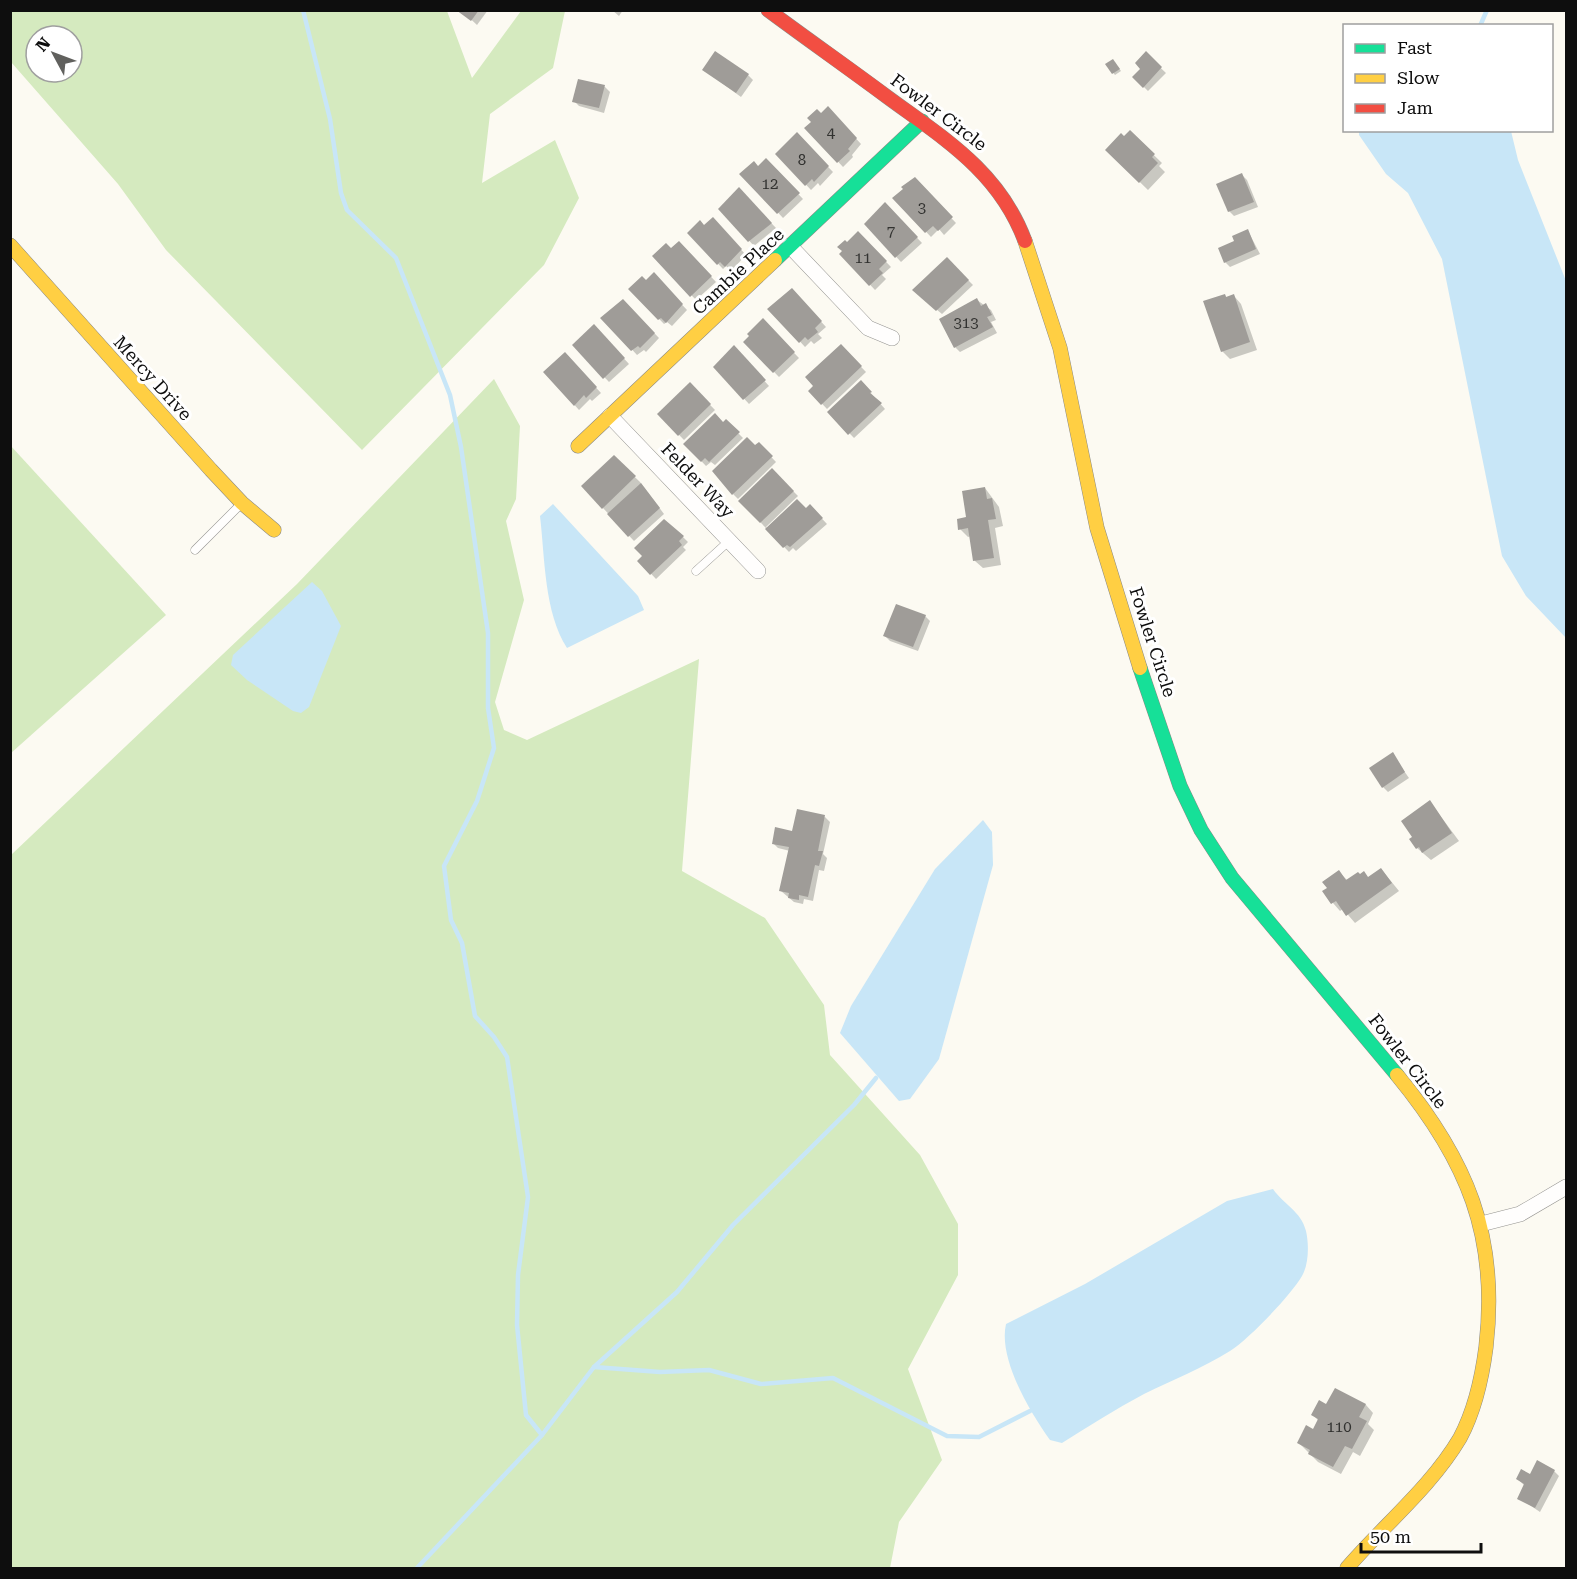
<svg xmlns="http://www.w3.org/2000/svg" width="1577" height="1579" font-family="'Roboto Serif',serif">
<rect width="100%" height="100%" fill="#fcfaf2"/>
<!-- forest -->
<g fill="#d5eabf" fill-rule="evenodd">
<path d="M10,11H447L472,78L521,11H565L553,68L490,114L482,183L555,140L579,198L544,265L362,450L166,250L118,184L11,62ZM36,36H72V72H36Z"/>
<path d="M494,379L520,426L516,499L506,521L524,600L495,702L504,730L527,740L699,659L682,871L765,918L824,1005L830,1055L920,1155L958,1224V1275L908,1369L942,1460L899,1522L890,1568H11V855L297,584Z"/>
<path d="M10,445L166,615L11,753H10Z"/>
</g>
<!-- water -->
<g fill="#c8e6f7">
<path d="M1359,131H1511L1518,160L1566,281V638L1526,596L1502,556L1442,259L1408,193L1386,174L1359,135Z"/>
<path d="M553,504L638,596L644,610L567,648C544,612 545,558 540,516Z"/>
<path d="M312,582L322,591L341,626L309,707L301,713L293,711L247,680L231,665L233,655Z"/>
<path d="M983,820L992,832L993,865L939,1059L910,1099L899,1101L840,1033L851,1006L935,869Z"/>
<path d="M1273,1189C1284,1205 1301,1211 1306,1231C1309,1244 1309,1264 1302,1276C1291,1295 1249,1339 1230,1351C1202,1368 1173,1380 1144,1394C1116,1409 1089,1426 1062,1443L1050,1440C1030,1412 998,1359 1006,1324L1085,1284L1227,1201Z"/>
</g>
<!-- shadow -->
<g fill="#0003">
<path d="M461,10H488L477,25Z"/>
<path d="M612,10H623L619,16Z"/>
<path d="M1146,54L1166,73L1148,91L1134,77L1142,69Z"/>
<path d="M1115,63L1121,71L1115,75L1107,65Z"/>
<path d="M704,70L748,75L753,80L741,97Z"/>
<path d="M579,80L605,87L610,92L604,113L579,106L574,101Z"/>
<path d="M828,108L861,144L852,155L853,157L843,167L807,128Z"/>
<path d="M1130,132L1162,163L1159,166L1165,172L1148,190L1107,150Z"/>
<path d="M797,135L833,172L820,186L818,183L811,190L777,154Z"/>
<path d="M766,160L803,199L783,218L742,174L758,168Z"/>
<path d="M1242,175L1247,180L1258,207L1234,216L1229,211Z"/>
<path d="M914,179L956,223L944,235L939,229L931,237L894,198Z"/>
<path d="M739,189L776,228L754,246L720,209Z"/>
<path d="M885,204L922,243L901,262L866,224Z"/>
<path d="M713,219L746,255L731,271L726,266L723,269L689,233L704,227Z"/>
<path d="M1248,231L1260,254L1230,267L1225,262L1236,242Z"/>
<path d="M858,233L891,267L882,275L886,279L875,290L841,254Z"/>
<path d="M679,243L716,282L696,300L654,256L671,250Z"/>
<path d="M947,259L973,285L942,314L919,295Z"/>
<path d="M654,275L687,310L672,326L667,322L664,324L630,289L646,282Z"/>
<path d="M792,290L826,327L818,334L822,338L814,344L811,341L805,347L770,309Z"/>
<path d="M1225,295L1227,298L1234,296L1241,304L1257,350L1230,359L1222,351Z"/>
<path d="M977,300L991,310L996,320L991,322L997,333L960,352L955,347Z"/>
<path d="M623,301L659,338L646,352L644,350L637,355L603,318Z"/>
<path d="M763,321L799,358L779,377L745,342Z"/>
<path d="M594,326L629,364L609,382L574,345Z"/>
<path d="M841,346L866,372L827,409L810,391Z"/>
<path d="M734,347L769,386L749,404L715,367Z"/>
<path d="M565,354L601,393L592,401L590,399L579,410L545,372Z"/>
<path d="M861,382L885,409L854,438L829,412Z"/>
<path d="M690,384L715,410L684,440L659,414Z"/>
<path d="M726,421L743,438L715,465L711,462L706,466L685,444Z"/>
<path d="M759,444L776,462L738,499L733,494Z"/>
<path d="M614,457L640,482L664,514L634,541L603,508Z"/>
<path d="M772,470L798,496L766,527L768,529L810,506L827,524L796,551L793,548L789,552L740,501Z"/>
<path d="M985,488L999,507L1003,526L995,528L1001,565L983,568L975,561L971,536L968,537L960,529Z"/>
<path d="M678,532L688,542L683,547L686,550L656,579L639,561Z"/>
<path d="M925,616L930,621L918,651L890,641L885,636Z"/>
<path d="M1392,754L1409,778L1388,792L1383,787Z"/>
<path d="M1430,802L1459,841L1431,860L1417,848Z"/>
<path d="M825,817L830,822L823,854L827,858L824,871L819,870L813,901L804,899L803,904L794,902L781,891L790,851L778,848L773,843Z"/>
<path d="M1381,869L1399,891L1355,923L1343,909L1340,911L1333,903L1339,872L1348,881L1369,878Z"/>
<path d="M1336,1390L1366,1405L1373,1413L1368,1424L1374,1430L1360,1456L1353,1452L1341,1474L1318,1462L1299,1443L1314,1431L1319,1421L1313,1415L1327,1406Z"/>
<path d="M1554,1471L1559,1476L1540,1512L1519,1498L1525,1486L1518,1479Z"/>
</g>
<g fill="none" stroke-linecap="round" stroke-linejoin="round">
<!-- stream -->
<g stroke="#c8e6f7" stroke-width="4.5">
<path d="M303,10L330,119L341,193L347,210L396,258L450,395L461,447L488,633V708L494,748L477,801L444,866L451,920L462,943L475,1016L494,1037L507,1057L528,1197L518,1275L517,1325L526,1415L542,1435"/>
<path d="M1480,26L1487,10"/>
<path d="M594,1367L660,1372L709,1370L761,1384L833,1378L947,1436L979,1437L1030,1411"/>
<path d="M417,1568L542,1435L594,1367L677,1292L733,1225L854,1105L876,1078"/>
</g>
</g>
<!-- building -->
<g fill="#9f9c98">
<path d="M456,10H479L471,21Z"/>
<path d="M715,51L749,74L736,93L702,70Z"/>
<path d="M1146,51L1162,67L1143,88L1132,77L1140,69L1135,63Z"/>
<path d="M1113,59L1120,69L1112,74L1105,64Z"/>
<path d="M578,79L605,85L599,108L572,102Z"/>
<path d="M828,106L857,138L848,149L850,151L837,163L804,128L811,122L807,118L817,109L821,113Z"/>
<path d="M1130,130L1155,154L1152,157L1158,163L1139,183L1105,150L1121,133L1124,136Z"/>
<path d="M797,132L829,166L814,182L812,179L805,186L775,154Z"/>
<path d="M766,158L800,193L777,214L739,174L754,161L758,166Z"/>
<path d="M1242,173L1254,202L1228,212L1216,184Z"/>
<path d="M915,177L953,217L938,231L933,226L925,233L892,198L903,189L901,187Z"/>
<path d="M739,187L772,223L748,242L718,209Z"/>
<path d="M885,202L918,237L895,258L864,224Z"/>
<path d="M713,217L742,249L725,267L720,262L717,265L687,233L700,220L704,225Z"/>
<path d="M1248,229L1256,249L1224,263L1218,248L1234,241L1232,236Z"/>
<path d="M858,231L887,261L879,269L883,273L869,286L839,254L842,251L837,247L845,240L847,242Z"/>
<path d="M679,241L712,276L690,297L652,256L666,243L671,248Z"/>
<path d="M947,257L969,280L936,311L912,290Z"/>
<path d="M654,272L683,304L666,323L661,318L658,320L628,289L642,276L646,280Z"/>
<path d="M792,288L822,321L815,328L818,332L808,340L805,337L799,343L767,309Z"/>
<path d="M1225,294L1226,297L1234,294L1250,342L1221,352L1203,301Z"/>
<path d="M977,298L981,306L986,303L992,315L987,317L993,327L954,348L939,319Z"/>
<path d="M623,299L655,333L640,348L638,346L631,351L600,318Z"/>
<path d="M763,318L795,352L773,373L743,342L749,336L747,334Z"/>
<path d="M594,324L625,358L603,379L572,345Z"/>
<path d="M841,344L862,366L821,405L808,391L813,386L805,377Z"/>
<path d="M734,345L766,380L743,400L713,367Z"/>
<path d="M565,352L597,387L586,398L584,395L574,406L543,372Z"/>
<path d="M861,380L872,392L870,393L882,403L848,435L827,412Z"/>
<path d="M690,382L711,404L678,436L657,414Z"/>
<path d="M715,413L723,422L726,419L740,432L709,462L705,458L701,462L683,444Z"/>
<path d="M747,437L755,445L759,442L773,456L732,495L712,471Z"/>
<path d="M614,455L636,476L602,509L581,486Z"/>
<path d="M772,468L794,491L760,523L738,501Z"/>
<path d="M641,483L660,508L628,537L607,514Z"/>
<path d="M985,487L987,499L992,498L996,519L988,520L994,558L973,561L968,528L958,530L957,519L966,517L962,491Z"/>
<path d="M797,499L806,508L810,504L823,518L790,547L787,545L783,548L765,529Z"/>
<path d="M664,519L684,536L679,541L682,545L650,575L637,561L642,556L634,548Z"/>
<path d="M896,604L926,615L913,647L883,636Z"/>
<path d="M1393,752L1405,772L1382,788L1369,768Z"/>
<path d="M1430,800L1452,833L1422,853L1419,847L1416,849L1409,839L1412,837L1401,821Z"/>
<path d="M797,809L825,815L818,851H823L819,866L815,865L808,897L799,895V900L788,898L789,893L779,891L789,847L772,844L775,827L792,831Z"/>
<path d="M1381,868L1392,883L1346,916L1336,901L1331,904L1322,891L1327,888L1322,882L1339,870L1346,880L1358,872L1360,874L1364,871L1368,877Z"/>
<path d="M1335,1388L1366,1404L1359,1417L1367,1421L1352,1449L1345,1446L1333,1467L1308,1454L1310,1450L1297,1443L1306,1425L1313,1429L1318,1419L1311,1415L1319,1400L1326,1404Z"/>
<path d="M1537,1460L1555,1470L1535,1508L1517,1499L1524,1484L1516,1479L1521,1469L1530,1474Z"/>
</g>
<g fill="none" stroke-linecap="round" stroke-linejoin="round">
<defs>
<g id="lane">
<path d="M195,550L241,504"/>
<path d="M696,571L729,541"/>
</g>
<g id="street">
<path d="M790,246L868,328L892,338"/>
<path d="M610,416L758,571"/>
<path d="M1481,1224L1520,1214L1566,1187"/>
</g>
<g id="fast">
<path d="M775,260L922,121"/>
<path d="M1140,668L1180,786L1201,830L1232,878L1397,1075"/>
</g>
<g id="slow">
<path d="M1025,241L1060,348L1097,528L1140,668"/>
<path d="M10,245L211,470L242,503L274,530"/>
<path d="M578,446L775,260"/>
<path d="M1347,1568C1384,1525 1431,1487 1460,1438C1475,1410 1482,1378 1486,1347C1499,1236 1467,1160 1397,1075"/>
</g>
<path id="jam" d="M768,10C807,39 847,67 886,96C943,138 999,171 1025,241"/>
</defs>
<!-- lane casing -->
<use href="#lane" stroke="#959491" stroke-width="9"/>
<!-- street casing -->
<use href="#street" stroke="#959491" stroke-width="16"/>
<!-- fast casing -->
<use href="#fast" stroke="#8c8b87" stroke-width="15"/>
<!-- slow casing -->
<use href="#slow" stroke="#8c8b87" stroke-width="15"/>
<!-- jam casing -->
<use href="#jam" stroke="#8c8b87" stroke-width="15"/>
<!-- lane -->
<use href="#lane" stroke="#fffefd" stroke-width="8"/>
<!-- street -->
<use href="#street" stroke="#fffefd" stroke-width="15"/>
<!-- fast -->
<use href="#fast" stroke="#16e098" stroke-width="14"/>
<!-- slow -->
<use href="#slow" stroke="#ffcf43" stroke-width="14"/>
<!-- jam -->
<use href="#jam" stroke="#f24e42" stroke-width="14"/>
</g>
<g text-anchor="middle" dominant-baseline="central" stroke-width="6" stroke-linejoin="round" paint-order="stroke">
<!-- number labels -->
<g font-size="15" fill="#323230">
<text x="831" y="133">4</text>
<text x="802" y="160">8</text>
<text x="770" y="184">12</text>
<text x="922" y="208">3</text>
<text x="891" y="231">7</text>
<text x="863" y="258">11</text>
<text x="966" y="323">313</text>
<text x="1339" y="1427">110</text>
</g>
<!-- street labels -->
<g font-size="18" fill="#0e0e0e" stroke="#fff">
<text transform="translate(939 112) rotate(37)">Fowler Circle</text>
<text transform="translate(738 271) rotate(-43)">Cambie Place</text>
<text transform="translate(153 378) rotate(48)">Mercy Drive</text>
<text transform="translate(698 480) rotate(46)">Felder Way</text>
<text transform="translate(1153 642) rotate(72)">Fowler Circle</text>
<text transform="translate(1408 1061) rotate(52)">Fowler Circle</text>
</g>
</g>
<!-- border -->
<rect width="1577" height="1579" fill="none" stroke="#0e0e0e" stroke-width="24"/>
<!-- legend -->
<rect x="1343" y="24" width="210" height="108" fill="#ffffff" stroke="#9f9f9f" stroke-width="1.5"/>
<rect x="1355" y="44" width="30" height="9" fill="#16e098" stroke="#9f9f9f" stroke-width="1.5"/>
<text x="1397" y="54" font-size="18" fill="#0e0e0e">Fast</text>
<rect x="1355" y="74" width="30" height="9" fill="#ffcf43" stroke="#9f9f9f" stroke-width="1.5"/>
<text x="1397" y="84" font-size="18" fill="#0e0e0e">Slow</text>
<rect x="1355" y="104" width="30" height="9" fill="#f24e42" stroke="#9f9f9f" stroke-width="1.5"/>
<text x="1397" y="114" font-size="18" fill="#0e0e0e">Jam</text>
<!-- north arrow -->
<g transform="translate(54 54) rotate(311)"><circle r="28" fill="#ffffff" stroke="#9f9f9f" stroke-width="1.5"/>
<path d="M0-4.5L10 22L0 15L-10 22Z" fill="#61615e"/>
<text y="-9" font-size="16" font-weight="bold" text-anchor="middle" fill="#0e0e0e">N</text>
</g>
<!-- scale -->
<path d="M1361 1543v9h120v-9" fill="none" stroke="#0e0e0e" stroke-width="3"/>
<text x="1370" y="1543" font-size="18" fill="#0e0e0e" stroke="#ffffff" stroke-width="4.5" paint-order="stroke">50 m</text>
</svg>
